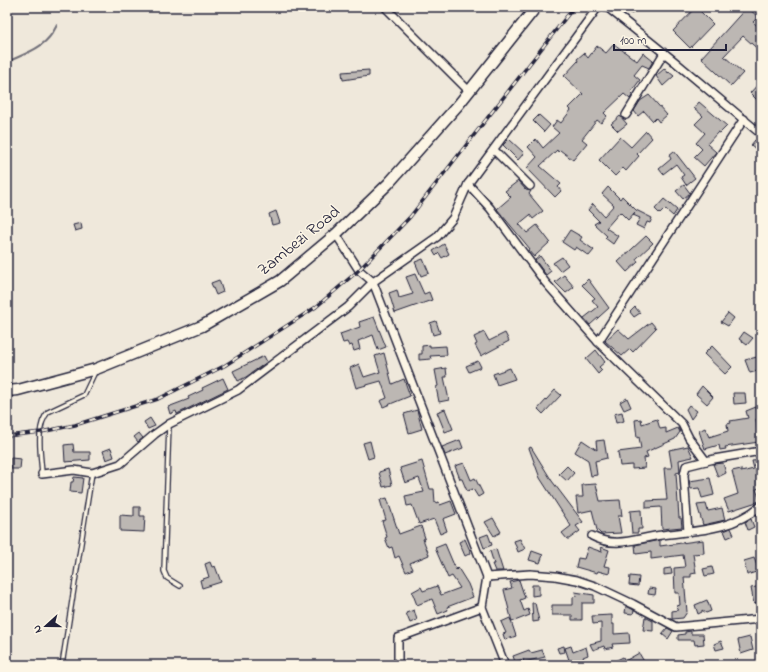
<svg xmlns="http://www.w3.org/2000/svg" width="768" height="672" font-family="'Indie Flower',sans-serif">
<rect width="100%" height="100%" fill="#efe8db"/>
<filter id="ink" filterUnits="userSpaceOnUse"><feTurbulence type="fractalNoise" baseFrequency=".025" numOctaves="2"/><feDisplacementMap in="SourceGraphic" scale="8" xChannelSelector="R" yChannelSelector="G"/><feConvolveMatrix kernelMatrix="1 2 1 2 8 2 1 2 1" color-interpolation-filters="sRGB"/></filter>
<g filter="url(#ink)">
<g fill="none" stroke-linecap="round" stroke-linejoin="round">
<!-- stream -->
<path stroke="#716f79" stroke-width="2" d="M7,62C29,52 46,48 57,25"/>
</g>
<!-- building -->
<g fill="#bcb7b3" stroke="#22223b">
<path d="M622,7H637L632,14Z"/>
<path d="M696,7L713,24L690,48L673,31Z"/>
<path d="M747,7L758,17L753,22L761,29V52L743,36L724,56L743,73L731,86L701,58Z"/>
<path d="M614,44L637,61L643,53L653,61L649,68L642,65L634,75L640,80L631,92L633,94L630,99L624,94L604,113L607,116L601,123L597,120L582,139L587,143L573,160L560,150L558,152L557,150L540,166L561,184L558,187L561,191L555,197L527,168L537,157L528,147L536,139L543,148L559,133L552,127L557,120L561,123L571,110L569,108L583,94L564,76L578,61L577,59L584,53L588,58L597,46L606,53Z"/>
<path d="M665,68L668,73L669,72L674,76L663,86L656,76Z"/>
<path d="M369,70V76L343,80L342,72Z"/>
<path d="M761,81V104L750,93Z"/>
<path d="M649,95L667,115L659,122L656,118L653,121L644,111L638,116L634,111L640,101Z"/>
<path d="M699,102L727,126L720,133L718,132L707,144L716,152L704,166L694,157L702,149L696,143L705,133L695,124L703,116L694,108Z"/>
<path d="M539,115L550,125L544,132L533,121Z"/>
<path d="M620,116L627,124L618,131L611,124Z"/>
<path d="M646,131L652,138L637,154L639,156L626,171L623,168L615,176L599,160L620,137L631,147Z"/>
<path d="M509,139L524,153L518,160L503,145Z"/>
<path d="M755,140L761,144L757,150L751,145Z"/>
<path d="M674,151L695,178L686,185L681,177L684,175L676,164L663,174L659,169L671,159L669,155Z"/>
<path d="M518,181L526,190L531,191L529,194L543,211L533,219L530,215L519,224L527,233L537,225L550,242L534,257L528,250L530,249L497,209L511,197L505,191Z"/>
<path d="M684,185L690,193L683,199L676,191Z"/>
<path d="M608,187L620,199L622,196L636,210L652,218L650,223L647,222L644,229L636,225L640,218L633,215L635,212L628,220L620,212L606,228L618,236L613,244L605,238L607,236L594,224L599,221L588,210L593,204L604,216L614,205L602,194Z"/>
<path d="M664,199L677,210L673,216L665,209L660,214L655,209Z"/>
<path d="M276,211L280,223L272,225L269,214Z"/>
<path d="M81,223L82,229L75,231L73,225Z"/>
<path d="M570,230L582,237L580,240L594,250L589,256L576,247L574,250L562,242Z"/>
<path d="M646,236L653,243L636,259L638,262L627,272L618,262Z"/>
<path d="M444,244L449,254L442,258L439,253L436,256L433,251Z"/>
<path d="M540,256L551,271L546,275L535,260Z"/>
<path d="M562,257L568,265L560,271L553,263Z"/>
<path d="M423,259L429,273L421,276L415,262Z"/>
<path d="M415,274L424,294L429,292L432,300L395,313L389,293L397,290L399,298L413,294L406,277Z"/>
<path d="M564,275L574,287L566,293L555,282Z"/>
<path d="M588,279L609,308L590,325L584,318L598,307L592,300L595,298L582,285Z"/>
<path d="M219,280L223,292L216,295L211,283Z"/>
<path d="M635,307L640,313L634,317L630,312Z"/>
<path d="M728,313L734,318L728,326L721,322Z"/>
<path d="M374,317L386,347L378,350L373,335L358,341L360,349L354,351L352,345L349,346L347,342L343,343L340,334L360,327L359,322Z"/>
<path d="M436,321L440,333L433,335L430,323Z"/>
<path d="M651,322L656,328L633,352L630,349L622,356L605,341L618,329L629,339Z"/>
<path d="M484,332L489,341L505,333L509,341L481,356L475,345L477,344L474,337Z"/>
<path d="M744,332L753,338L747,345L739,339Z"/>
<path d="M430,345V347L446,346L447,355L430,356L431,359L419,360V354H422V346Z"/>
<path d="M712,346L732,367L725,374L704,354Z"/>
<path d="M596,350L605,362L599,367L602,370L598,374L586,359Z"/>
<path d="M384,353L392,384L404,379L410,396L383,407L380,401L387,398L381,381L356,388L350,368L359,364L364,377L380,372L375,356Z"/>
<path d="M264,356L267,362L246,377L238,381L233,371Z"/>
<path d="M761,356V370L750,373L745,360Z"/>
<path d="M478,361L481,367L469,372L466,366Z"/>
<path d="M446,368L447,377H444L449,400L439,402L436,387L438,386L435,370Z"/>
<path d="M510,368L515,379L497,385L493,374Z"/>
<path d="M223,378L228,389L177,414L176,411L170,414L168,407L189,399L188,397L203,390L202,388Z"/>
<path d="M702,386L713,397L707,404L696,394Z"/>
<path d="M555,390L561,395L543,414L538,409Z"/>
<path d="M733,393H745L746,403L734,404Z"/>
<path d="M627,398L631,407L624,410L620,402Z"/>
<path d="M689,405L697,411L691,419L686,409Z"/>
<path d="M756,407L760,418L756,419L759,442L725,447L726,449L720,450L719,445L705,449L699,431L705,428L709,437L728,431L727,424L731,423L730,421L748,418L746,411Z"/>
<path d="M445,409L453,429L445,432L437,412Z"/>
<path d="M417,410L422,429L409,433L404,414Z"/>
<path d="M622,412L624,421L616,423L614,414Z"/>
<path d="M150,418L155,426L148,429L144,422Z"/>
<path d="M641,419L642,424L657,419L660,429L666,428V433L678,428L680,432L675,439L646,452L648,457L644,458L645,468L632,469V465L620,466L618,452L641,449L639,437L637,438L635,420Z"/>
<path d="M139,433L143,438L138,442L134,437Z"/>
<path d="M460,440L463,448L445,455L442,447Z"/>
<path d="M582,440L597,450L596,441L604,440L607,458L595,461L597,475L591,476L588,460L575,452Z"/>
<path d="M370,441L374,457L368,459L363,443Z"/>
<path d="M73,444L74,452H90V460L65,462L64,445Z"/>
<path d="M688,446L693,457L679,460L680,472L676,473L679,518H681L682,527L662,529L661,507L646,508V501L667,500L664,468H672L669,450Z"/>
<path d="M531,447L552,481L583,522L576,526L580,531L569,539H567L562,533L571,526L540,478L529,448Z"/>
<path d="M111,448L114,457L106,460L103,451Z"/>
<path d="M11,458L21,459L20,469H11Z"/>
<path d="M761,460V488L756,489L760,501L729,511L724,499L738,494L732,471L741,469V472L754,469L752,461Z"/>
<path d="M422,461L430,489H434L435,503L439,502L440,505L451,501L456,514L443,519L447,531L440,534L434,519L419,524L412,505L407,506L405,496L424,492L419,478L405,483L400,468Z"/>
<path d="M464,463L471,480L475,478L483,494L478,497L473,489L467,491L462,479H460L455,466Z"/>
<path d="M723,463L726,473L718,477L713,464Z"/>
<path d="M567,466L574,473L567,481L559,474Z"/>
<path d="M388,469L392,485L383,487L379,472Z"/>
<path d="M74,477L83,478L81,493L70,492L71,482H73Z"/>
<path d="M710,478L714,495L702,498L699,488L691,489L689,481Z"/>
<path d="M596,484L600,501L620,500L622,516H618L621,533L601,534L597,530L592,510L578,513L576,497H583L582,485Z"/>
<path d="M387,498L399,534L421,526L425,538L423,539L429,555L410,563L413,569L406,572L399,556L395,558L392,547L389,548L385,538L387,537L382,521L386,520L380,500Z"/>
<path d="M706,504L708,511L722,508L725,520L703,525L697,505Z"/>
<path d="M134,507H140V516H145L144,532L120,531V515L134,516Z"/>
<path d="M641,510L642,529H638V533H632L630,511Z"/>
<path d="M493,518L501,532L494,536L485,522Z"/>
<path d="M751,519L754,527L748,530L745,522Z"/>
<path d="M731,528L734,535L727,538L724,531Z"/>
<path d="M488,534L492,545L484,548L480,537Z"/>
<path d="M465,539L471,553L465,556L459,542Z"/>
<path d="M520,539L525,549L518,552L514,541Z"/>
<path d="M660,540V546L703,540L704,553L693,554L696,573L691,574V577H684L687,612L683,618L672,619V611L678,610L677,606L680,605L679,593H675L674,568L685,567L683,555L651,559V552L636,554L635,545Z"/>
<path d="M445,544L456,570L458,568L468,584L473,597L447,607L448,610L438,614L432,599L417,605L412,592L421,587L423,591L437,586L441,595L460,588L452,576L448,578L435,548Z"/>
<path d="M588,547L602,552L601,547L609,550L604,566L610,567L609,574L598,571L597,573L576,567L578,558L584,559Z"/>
<path d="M496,549L503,571H495L492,564H494L490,551Z"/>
<path d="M532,551L543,555L540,563L529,560Z"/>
<path d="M754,558L759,571L747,575L744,561Z"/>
<path d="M210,562L212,567L215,566L221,582L202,588L200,580L209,577L205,564Z"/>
<path d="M712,567L714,574L705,576L703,569Z"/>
<path d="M671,568L672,574L664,575V569Z"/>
<path d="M630,576L639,577L638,586L629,585Z"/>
<path d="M519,580L525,598L520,600L524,611L528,609L530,615L512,622L504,590L512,588L510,582Z"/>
<path d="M532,585H539V595L532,596Z"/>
<path d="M761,586V602L754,604L751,588Z"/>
<path d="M649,588L656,589L655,595L648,594Z"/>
<path d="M575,592L594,595V603H582V620H572V615H552V605H573V597L576,596Z"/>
<path d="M707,600L711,611L706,613L702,610V612L698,614L695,605Z"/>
<path d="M532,603H535L539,621L533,622Z"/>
<path d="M626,606L634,610L633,614L625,613Z"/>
<path d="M414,610L417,620L410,623L406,613Z"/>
<path d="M612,615V624H614V634L629,633L630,643L612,644L613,647L605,649L604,646L593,650L590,644L601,641V623L593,624L592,616Z"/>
<path d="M645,617L653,621V631L643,630Z"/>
<path d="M510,618L516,636L505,640L503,634L506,633L501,622Z"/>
<path d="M667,628L673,631L668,639L662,634Z"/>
<path d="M691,631V634H703L704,644L695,645L694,640H678V635L685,634V632Z"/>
<path d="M750,637L753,650L741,654L738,640Z"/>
<path d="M721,641L724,648L716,650L714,644Z"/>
<path d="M564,646L565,652L559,653L557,648Z"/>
<path d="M571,646L573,652L586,647L588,655L583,657L586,665H557L569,660L565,648Z"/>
<path d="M529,650L531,653L542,650L545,657L524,662L523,659L515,662L513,656Z"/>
<path d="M639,653L646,665H607L623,657L625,661Z"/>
</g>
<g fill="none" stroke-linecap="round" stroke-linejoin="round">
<defs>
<g id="service">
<path d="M169,425L164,571L167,578L180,586"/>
<path d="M42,474C41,455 35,427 48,412L84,395L95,372"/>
<path d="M62,665L92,473"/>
</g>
<g id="minor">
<path d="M385,7L469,91"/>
<path d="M607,7L674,61L761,134"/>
<path d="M626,115L664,53"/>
<path d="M494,150L530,186"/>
<path d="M468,184L490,208L545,282L598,342L744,119"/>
<path d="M336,234L359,270L373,282L487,577L482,607L505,665"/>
<path d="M598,342L682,424L689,438L706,461"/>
<path d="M42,474L74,470L92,473L120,464L155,434L169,424L238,390L348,307L373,282L437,237L453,218L468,184L598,7"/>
<path d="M688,532L684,475L686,466L714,459L761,451"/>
<path d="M592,536C616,549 637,538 662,535C699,530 729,531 761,506"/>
<path d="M487,577L530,574L555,576L577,580L595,586L633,604L676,627L761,619"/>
<path d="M398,665V638L482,607"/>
</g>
<path id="secondary" d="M7,391L18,390L96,369L202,326L280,281L336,234L388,184L459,104L536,7"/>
</defs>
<!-- service casing -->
<use href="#service" stroke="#22223b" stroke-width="6"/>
<!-- minor casing -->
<use href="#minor" stroke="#22223b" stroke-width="10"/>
<!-- secondary casing -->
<use href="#secondary" stroke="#22223b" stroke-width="13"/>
<!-- service -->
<use href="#service" stroke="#fcf5e5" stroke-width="3.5"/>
<!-- minor -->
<use href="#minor" stroke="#fcf5e5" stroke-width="7"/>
<!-- secondary -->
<use href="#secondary" stroke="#fcf5e5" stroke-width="10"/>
<defs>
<path id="rail" d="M7,436L41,432L75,425L158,399L224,366L316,307L359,270L410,217L574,7"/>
</defs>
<!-- rail casing -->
<use href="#rail" stroke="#22223b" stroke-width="3.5"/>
<!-- rail -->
<use href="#rail" stroke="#fcf5e5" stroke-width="2" stroke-dasharray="6" stroke-linecap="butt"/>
</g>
</g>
<g text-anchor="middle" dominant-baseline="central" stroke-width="3" stroke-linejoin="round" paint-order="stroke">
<!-- street labels -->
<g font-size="17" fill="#22223b" stroke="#fcf5e5">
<text transform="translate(299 241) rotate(-39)">Zambezi Road</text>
</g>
</g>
<!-- margin -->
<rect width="768" height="672" fill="none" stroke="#fcf5e5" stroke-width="24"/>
<rect x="12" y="12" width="744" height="648" fill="none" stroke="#22223b" stroke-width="1.5" filter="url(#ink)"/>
<!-- north arrow -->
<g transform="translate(46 626) rotate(249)" stroke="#fcf5e5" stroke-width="3" paint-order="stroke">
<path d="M0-3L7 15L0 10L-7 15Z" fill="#22223b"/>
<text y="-6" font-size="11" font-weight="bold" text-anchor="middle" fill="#22223b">N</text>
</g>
<!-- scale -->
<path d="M614 44v6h112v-6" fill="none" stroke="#22223b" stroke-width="2"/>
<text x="620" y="44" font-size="12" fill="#22223b" stroke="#fcf5e5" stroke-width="3" paint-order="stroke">100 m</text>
</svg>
